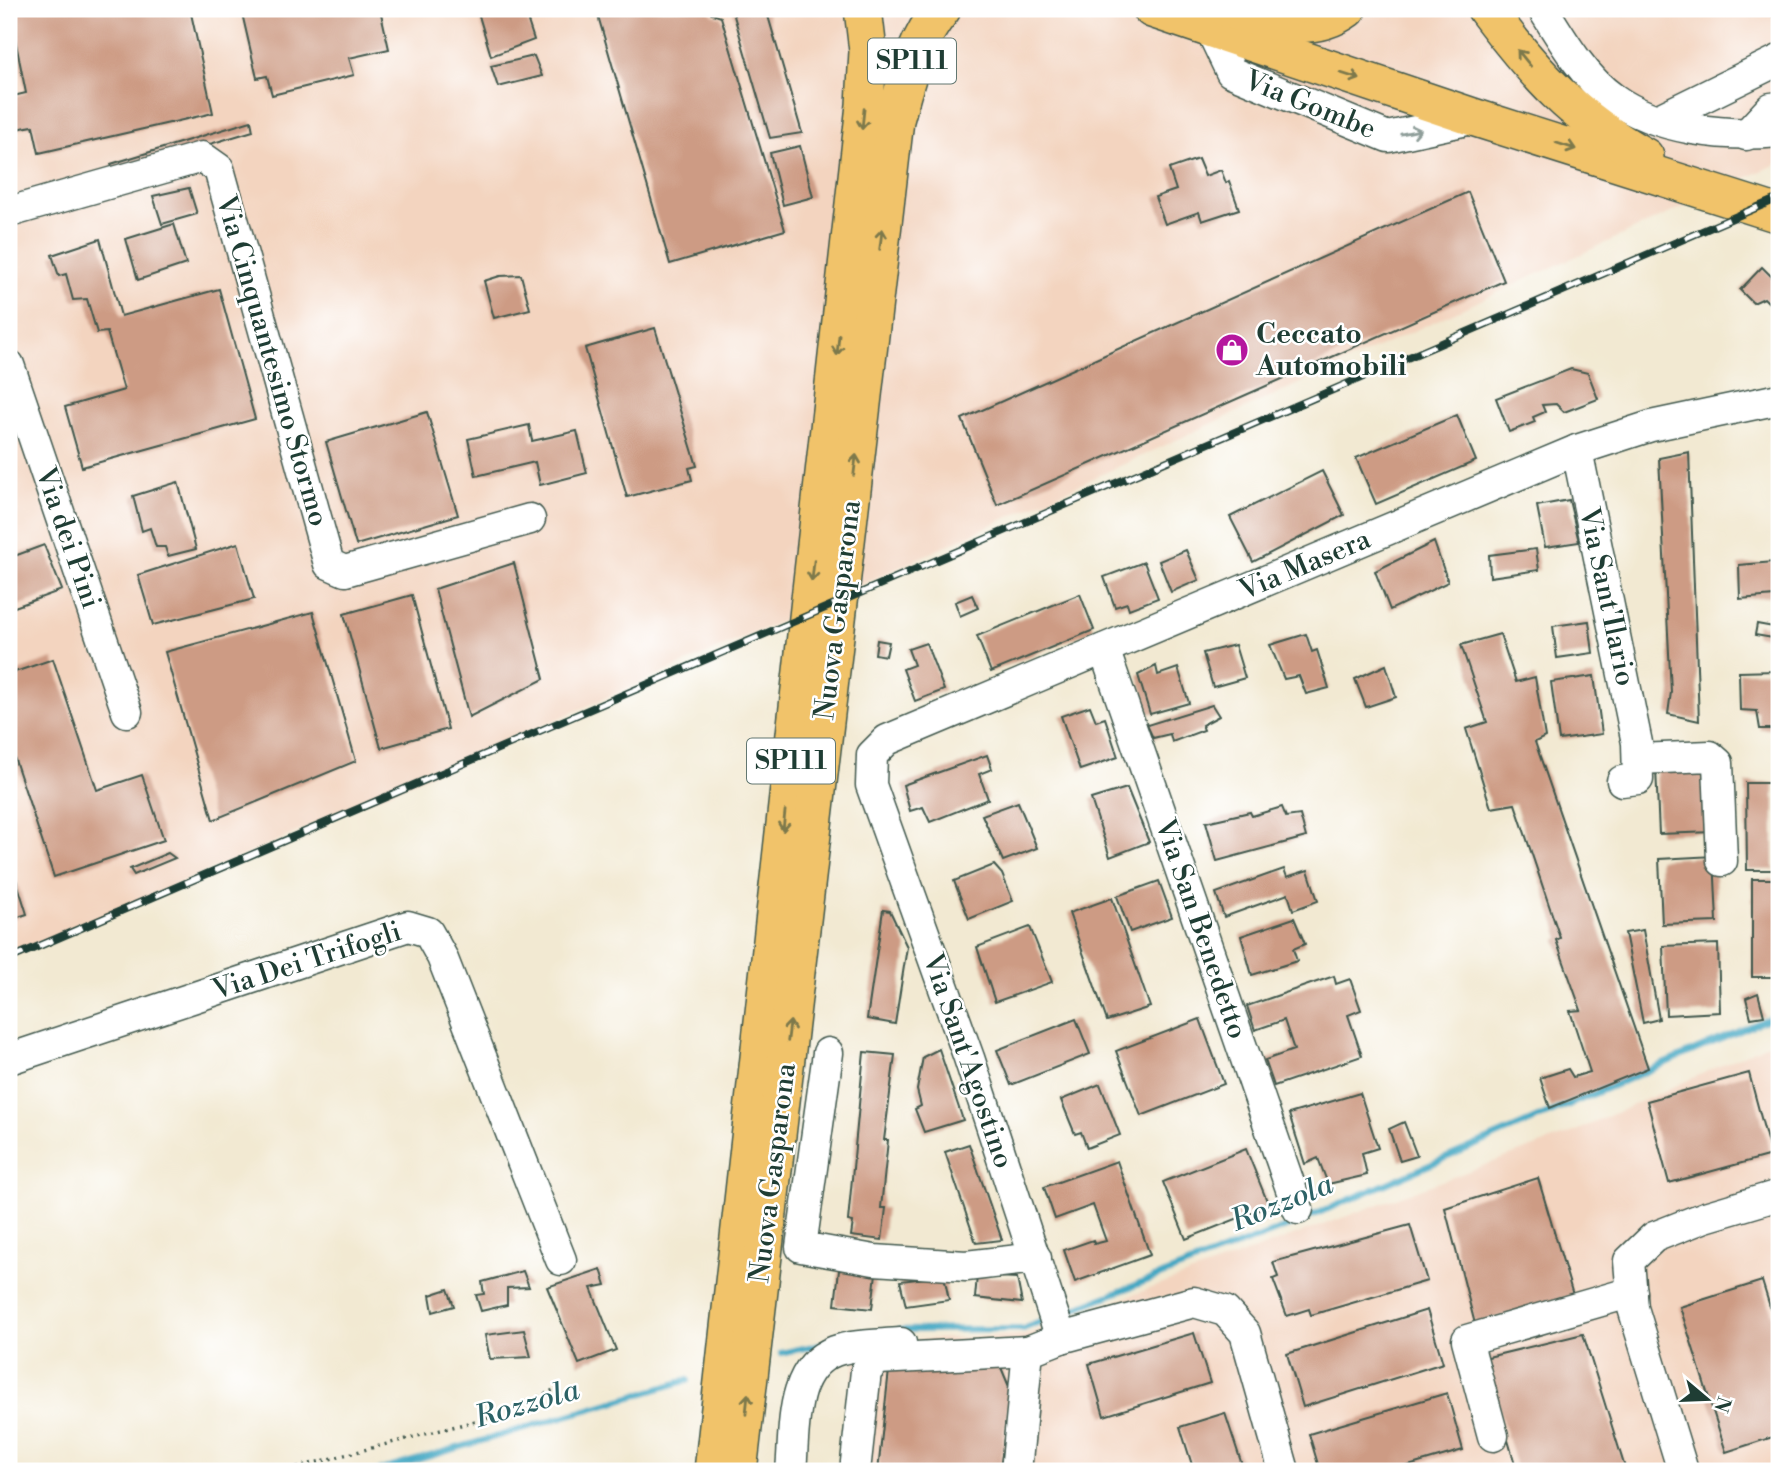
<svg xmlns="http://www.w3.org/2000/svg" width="1788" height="1480" font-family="'Libre Bodoni',serif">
<rect width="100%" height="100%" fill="#fff"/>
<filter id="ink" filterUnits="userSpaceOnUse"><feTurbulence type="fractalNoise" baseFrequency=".0143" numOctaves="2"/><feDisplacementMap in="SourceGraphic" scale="14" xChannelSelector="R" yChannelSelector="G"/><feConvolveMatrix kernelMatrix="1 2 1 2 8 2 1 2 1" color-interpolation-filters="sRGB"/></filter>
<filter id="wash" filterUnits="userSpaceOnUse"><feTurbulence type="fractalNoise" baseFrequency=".00686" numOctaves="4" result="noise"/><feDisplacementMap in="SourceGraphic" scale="28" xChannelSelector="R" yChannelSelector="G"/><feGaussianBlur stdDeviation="1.57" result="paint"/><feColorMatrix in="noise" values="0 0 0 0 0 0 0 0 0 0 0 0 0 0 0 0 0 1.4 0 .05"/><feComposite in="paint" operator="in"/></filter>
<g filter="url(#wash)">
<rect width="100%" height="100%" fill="#f2e9d2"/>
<!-- built -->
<g fill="#f3d4bf">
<path d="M9,9H1779V163L787,619L9,958Z"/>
<path d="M1779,1039V1464L1758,1471H838L858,1342L1024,1335L1567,1135Z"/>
</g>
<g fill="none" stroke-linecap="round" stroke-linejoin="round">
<!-- stream -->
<g stroke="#43a7c3" stroke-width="6">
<path d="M1061,1314L1286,1227L1779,1014"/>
<path d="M899,1330L1023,1329L1047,1319"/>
<path d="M781,1353L823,1344"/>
<path d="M379,1471L688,1380"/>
</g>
</g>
<g id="blocks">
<!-- building -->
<g fill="#cd9b84">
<path d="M9,9H190L213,113L39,153L33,126L10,130L9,124V97L26,93Z"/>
<path d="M241,9H380L389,49L349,58L354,75L272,95L267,76L257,78Z"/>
<path d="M477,9H524L534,40L491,56Z"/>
<path d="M596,9H708L712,14L721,17L785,230L670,264Z"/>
<path d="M732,9H766L802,133L770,138Z"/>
<path d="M534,56L542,76L498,87L491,66Z"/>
<path d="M251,121L253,131L114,173L111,164Z"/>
<path d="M800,146L813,197L783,205L770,153Z"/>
<path d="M1198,159L1205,176L1221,170L1226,183L1229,181L1239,209L1202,221L1199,212L1165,224L1155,197L1176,190L1169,169Z"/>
<path d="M189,188L197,214L162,224L153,196Z"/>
<path d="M1468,192L1504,281L997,505L962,419Z"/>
<path d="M174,224L186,264L138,280L126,239Z"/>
<path d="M100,239L121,316L219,289L255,419L82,467L65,407L124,390L107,332L97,333L87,299L73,300L66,274L59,276L52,255Z"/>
<path d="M1762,267L1779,284V296L1771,305L1764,298L1753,303L1740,290Z"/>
<path d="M521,275L530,309L494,318L484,281L500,276Z"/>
<path d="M655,328L697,466L689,468L692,480L627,497L585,348Z"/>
<path d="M1571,369L1588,373L1598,399L1564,412L1556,404L1542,405L1545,412L1533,417L1535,422L1509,432L1496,398Z"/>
<path d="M427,412L458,515L356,545L326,442Z"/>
<path d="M1457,415L1476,461L1376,504L1356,458Z"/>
<path d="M529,425L532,441L577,431L587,473L540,485L535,462L476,476L468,439Z"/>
<path d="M1689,452L1699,721L1668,714L1671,692L1659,458Z"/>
<path d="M1322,471L1344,515L1253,562L1230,517Z"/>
<path d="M178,482L196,549L168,556L165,547H156L150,528L142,531L133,496Z"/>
<path d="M1569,500L1579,542L1545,547L1537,506Z"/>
<path d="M1434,542L1448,582L1390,610L1375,571Z"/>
<path d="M238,543L254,599L153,625L138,575Z"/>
<path d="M44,545L62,590L9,609V558Z"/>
<path d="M1536,549L1539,570L1490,577L1489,555Z"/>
<path d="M1186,550L1199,580L1171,592L1159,561Z"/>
<path d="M1144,562L1158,598L1129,609L1127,603L1115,607L1104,577Z"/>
<path d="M1774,562V596L1740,599L1739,565Z"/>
<path d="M514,563L544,679L469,717L435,589Z"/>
<path d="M1080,594L1094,630L991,672L977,636Z"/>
<path d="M412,595L448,729L381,748L344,614Z"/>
<path d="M972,595L978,608L960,616L955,602Z"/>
<path d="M313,612L356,761L213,820L165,652Z"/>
<path d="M1589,621L1593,653L1557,658L1553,626Z"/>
<path d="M1757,624L1779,628V639L1755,635Z"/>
<path d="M1306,634L1312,652L1317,650L1329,688L1306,694L1299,676L1284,679L1270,645Z"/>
<path d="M1500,634L1516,682L1535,677L1545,737L1535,742L1648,1068L1550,1108L1540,1078L1568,1069L1573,1077L1590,1072L1570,1011L1581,1010L1556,940L1560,938L1515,804L1491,808L1466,729L1487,722L1461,645Z"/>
<path d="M877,640L889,642L886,656L875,654Z"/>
<path d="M926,643L944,690L915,701L903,669L914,665L908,649Z"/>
<path d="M1235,645L1245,678L1213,687L1203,653Z"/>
<path d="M53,659L97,790L142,775L164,840L54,877L9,742V674Z"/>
<path d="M1386,665L1396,697L1366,707L1355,679Z"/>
<path d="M1156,666L1158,675L1178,668L1189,703L1150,714L1138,675Z"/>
<path d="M1776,671L1779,729H1760L1757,711L1740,710L1739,672Z"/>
<path d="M1594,676L1602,734L1559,740L1551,682Z"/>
<path d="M1212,705L1219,716L1202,725L1204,730L1172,742L1170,734L1153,738L1147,725Z"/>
<path d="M1090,706L1096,721L1105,718L1118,757L1080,770L1061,716Z"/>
<path d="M987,755L992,769L979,774L988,799L930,822L923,807L910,811L903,785Z"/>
<path d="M1711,766L1713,832L1659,834L1656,768Z"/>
<path d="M1746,783H1774V870H1747Z"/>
<path d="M1127,788L1149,842L1110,857L1091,799Z"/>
<path d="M1018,802L1037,848L1003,861L982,815Z"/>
<path d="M1282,807L1286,817L1300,815L1306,837L1217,861L1206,822L1250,812L1252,816Z"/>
<path d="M168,853L175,858L134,875L130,869Z"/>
<path d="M1714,856L1717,922L1662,924L1659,859Z"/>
<path d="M9,857L27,914L9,920Z"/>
<path d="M994,865L1002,874L1013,901L969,919L954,881Z"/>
<path d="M1284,869L1287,877L1308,870L1318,901L1293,910L1288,894L1224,917L1216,893Z"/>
<rect x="1752" y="879" width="27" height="98"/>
<path d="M1159,881L1172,917L1130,932L1117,896Z"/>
<path d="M1112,898L1150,1007L1107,1021L1069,913Z"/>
<path d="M883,910L890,911L907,947L895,1024L867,1019Z"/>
<path d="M1294,918L1305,944L1293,949L1297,961L1252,975L1241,936Z"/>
<path d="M1030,927L1052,982L995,1002L977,947Z"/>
<path d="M1643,930L1659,1019L1643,1023L1625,933Z"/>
<path d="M1718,944L1720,1012L1666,1015L1663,946Z"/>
<path d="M1334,976L1336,984L1350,979L1361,1010L1348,1015L1362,1056L1274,1086L1265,1060L1294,1050L1284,1020L1255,1030L1247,1006Z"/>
<path d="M1758,993L1764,1016L1751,1018L1746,998Z"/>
<path d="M1076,1019L1090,1054L1011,1085L997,1050Z"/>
<path d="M1200,1019L1224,1084L1141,1116L1116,1051Z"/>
<path d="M939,1049L963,1120L924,1132L915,1109L921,1106L917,1090L923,1057Z"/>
<path d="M864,1052L895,1055L884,1140H888L881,1208H886L882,1240L851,1236L853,1222L848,1221Z"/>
<path d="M1749,1073L1771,1155L1669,1183L1647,1101Z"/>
<path d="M1100,1084L1120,1135L1087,1148L1081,1132L1075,1134L1061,1100Z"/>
<path d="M1360,1093L1378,1148L1362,1153L1367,1175L1328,1184L1318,1158L1305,1164L1289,1114Z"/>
<path d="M1404,1122L1417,1156L1400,1161L1389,1129Z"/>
<path d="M969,1144L1002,1240L976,1243L945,1152Z"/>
<path d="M1246,1149L1269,1206L1186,1239L1163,1182Z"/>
<path d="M1117,1161L1150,1255L1075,1282L1064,1250L1093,1240L1094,1244L1106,1241L1093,1205L1055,1219L1044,1187Z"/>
<path d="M1538,1178L1573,1295L1475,1324L1445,1208Z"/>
<path d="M1410,1225L1427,1281L1311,1315L1309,1309L1287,1316L1273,1279L1278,1277L1273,1262Z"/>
<path d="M601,1269L606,1285L591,1288L616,1350L579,1364L547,1287Z"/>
<path d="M839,1270L876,1273L872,1309L835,1305Z"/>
<path d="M523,1271L529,1287L507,1288V1305L481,1311L476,1295L484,1294L482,1282Z"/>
<path d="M944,1276L949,1300L906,1306L900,1281Z"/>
<path d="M977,1276L1017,1278L1022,1303L975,1298Z"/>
<path d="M1762,1281L1779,1336V1435L1726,1452L1680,1307Z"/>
<path d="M448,1289L454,1306L433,1312L430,1295Z"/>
<path d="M1427,1310L1443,1363L1303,1407L1287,1354Z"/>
<path d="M524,1330L531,1357L490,1359L485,1335Z"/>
<path d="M1194,1333L1210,1383L1104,1416L1089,1364Z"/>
<path d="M1583,1334L1626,1471H1517L1484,1358Z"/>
<path d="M890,1361L1000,1365L1010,1389L1000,1471H878Z"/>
<path d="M1447,1393L1463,1450L1391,1471H1320L1309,1434Z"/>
<path d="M1225,1413L1244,1471H1194L1180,1427Z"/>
</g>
</g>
</g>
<g filter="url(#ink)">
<use href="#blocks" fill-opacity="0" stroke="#3f574c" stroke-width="2"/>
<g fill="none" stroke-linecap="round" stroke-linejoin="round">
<defs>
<g id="minor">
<path d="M1543,9C1561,38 1584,78 1613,98C1657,130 1726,137 1779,132"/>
<path d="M1211,30L1231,72L1388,137L1476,118"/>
<path d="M1659,119L1779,60"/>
<path d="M1746,135L1771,108L1779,107"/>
<path d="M9,212L202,157L219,169L329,564L345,571L530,519"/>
<path d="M9,365L127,712"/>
<path d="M1577,450L1637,743L1638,779L1622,781"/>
<path d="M1104,649L1298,1209"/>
<path d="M1639,759L1710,756L1718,763L1722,861"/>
<path d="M828,1053L801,1247L874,1260L966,1266L1036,1258"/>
<path d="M9,1059L408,926L428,932L442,957L561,1260"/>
<path d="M1061,1338L969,1058L871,785L872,755L887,740L1577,450L1651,426L1779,399"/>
<path d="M1493,1436L1467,1340L1632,1292"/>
<path d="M791,1471C795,1430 789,1368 835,1351C854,1344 881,1345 901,1343"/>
<path d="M855,1471L866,1371L878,1359L1028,1351"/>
<path d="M1016,1471L1028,1351L1061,1338L1194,1302L1225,1311L1245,1333L1284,1471"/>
<path d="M1683,1471L1633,1308L1629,1261L1654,1237L1705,1217L1779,1195"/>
</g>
<g id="major">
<path d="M1152,9L1476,118L1779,214"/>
<path d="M1227,9C1264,21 1312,35 1347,9"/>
<path d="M1486,9C1535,74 1572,116 1645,157"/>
<path d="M713,1471L865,105L868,51L863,9"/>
<path d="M738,1471L895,120C906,80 915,41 942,9"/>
</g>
</defs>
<!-- minor casing -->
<use href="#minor" stroke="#3f574c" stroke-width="33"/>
<!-- major casing -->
<use href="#major" stroke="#3f574c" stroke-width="40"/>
<!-- path -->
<g stroke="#3f574c" stroke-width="3.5" stroke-dasharray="2 5" stroke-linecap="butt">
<path d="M1770,9L1779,27"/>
<path d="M283,1471L495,1416L558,1388"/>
</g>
<!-- minor -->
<use href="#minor" stroke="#fff" stroke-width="30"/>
<!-- major -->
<use href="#major" stroke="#f1c36a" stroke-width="37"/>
<defs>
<path id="rail" d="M9,959L1779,198"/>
</defs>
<!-- rail casing -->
<use href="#rail" stroke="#1f3d34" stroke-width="8"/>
<!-- rail -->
<use href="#rail" stroke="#fff" stroke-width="5" stroke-dasharray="16" stroke-linecap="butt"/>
</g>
<!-- one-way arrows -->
<defs><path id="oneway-shaft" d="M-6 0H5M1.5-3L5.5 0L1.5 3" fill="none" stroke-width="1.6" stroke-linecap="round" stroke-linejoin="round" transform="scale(1.75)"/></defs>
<g stroke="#7d794c">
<use href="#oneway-shaft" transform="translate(1524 58) rotate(-129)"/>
<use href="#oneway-shaft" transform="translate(1350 76) rotate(18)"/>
<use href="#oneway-shaft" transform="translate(863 119) rotate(96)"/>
<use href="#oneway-shaft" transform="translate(1566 146) rotate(18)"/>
<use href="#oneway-shaft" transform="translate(881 239) rotate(-83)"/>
<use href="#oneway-shaft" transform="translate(838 345) rotate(96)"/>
<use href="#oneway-shaft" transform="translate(855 465) rotate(-83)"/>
<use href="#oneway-shaft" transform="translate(813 571) rotate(96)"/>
<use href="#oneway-shaft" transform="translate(784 821) rotate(96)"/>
<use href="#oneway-shaft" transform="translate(789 1031) rotate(-83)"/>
<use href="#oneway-shaft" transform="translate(747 1404) rotate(-84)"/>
</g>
<use stroke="#8f9e9a" href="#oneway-shaft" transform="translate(1411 132) rotate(-12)"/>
</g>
<!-- icons -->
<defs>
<symbol id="shop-disc" viewBox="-11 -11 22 22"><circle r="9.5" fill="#b5179e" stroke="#fff"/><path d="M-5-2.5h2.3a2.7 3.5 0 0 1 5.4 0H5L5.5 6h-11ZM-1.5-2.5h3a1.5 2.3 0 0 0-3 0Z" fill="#fff"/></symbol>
</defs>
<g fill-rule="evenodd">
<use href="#shop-disc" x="1213" y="331" width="38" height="38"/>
</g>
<g text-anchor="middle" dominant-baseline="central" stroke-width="5" stroke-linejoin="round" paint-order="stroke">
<!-- shield labels -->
<g fill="#fff" stroke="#627771" stroke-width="2">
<rect x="868" y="38.5" width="88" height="45" rx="5"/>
<rect x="747" y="738.5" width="88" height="45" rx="5"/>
</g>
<g font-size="26" font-weight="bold" fill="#1f3d34">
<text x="912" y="61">SP111</text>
<text x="791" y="761">SP111</text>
</g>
<!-- street labels -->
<g font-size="28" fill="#1f3d34" stroke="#fff">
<text transform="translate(1310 105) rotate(22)">Via Gombe</text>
<text transform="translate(272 361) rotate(74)">Via Cinquantesimo Stormo</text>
<text transform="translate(68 538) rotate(71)">Via dei Pini</text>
<text transform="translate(1305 565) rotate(-23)">Via Masera</text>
<text transform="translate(1607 597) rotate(78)">Via Sant'Ilario</text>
<text transform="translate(838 610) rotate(-83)">Nuova Gasparona</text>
<text transform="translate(1201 929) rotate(71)">Via San Benedetto</text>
<text transform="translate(307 961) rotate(-18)">Via Dei Trifogli</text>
<text transform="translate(968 1061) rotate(71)">Via Sant'Agostino</text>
<text transform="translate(773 1173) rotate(-83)">Nuova Gasparona</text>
</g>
<!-- poi labels -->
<g font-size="28" font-weight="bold" fill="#1f3d34" stroke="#fff" text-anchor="start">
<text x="1256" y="334">Ceccato<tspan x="1256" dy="32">Automobili</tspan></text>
</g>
<!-- water labels -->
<g font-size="30" font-style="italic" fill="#2c6266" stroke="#fff">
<text transform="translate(1282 1203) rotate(-22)">Rozzola</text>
<text transform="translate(527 1404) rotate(-16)">Rozzola</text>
</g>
</g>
<!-- margin -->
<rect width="1788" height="1480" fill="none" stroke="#fff" stroke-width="35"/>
<!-- north arrow -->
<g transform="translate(1707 1399) rotate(109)" stroke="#ffffff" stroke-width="5" paint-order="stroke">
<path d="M0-5L12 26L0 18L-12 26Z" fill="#1f3d34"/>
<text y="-10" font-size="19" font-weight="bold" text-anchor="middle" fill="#1f3d34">N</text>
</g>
</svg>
